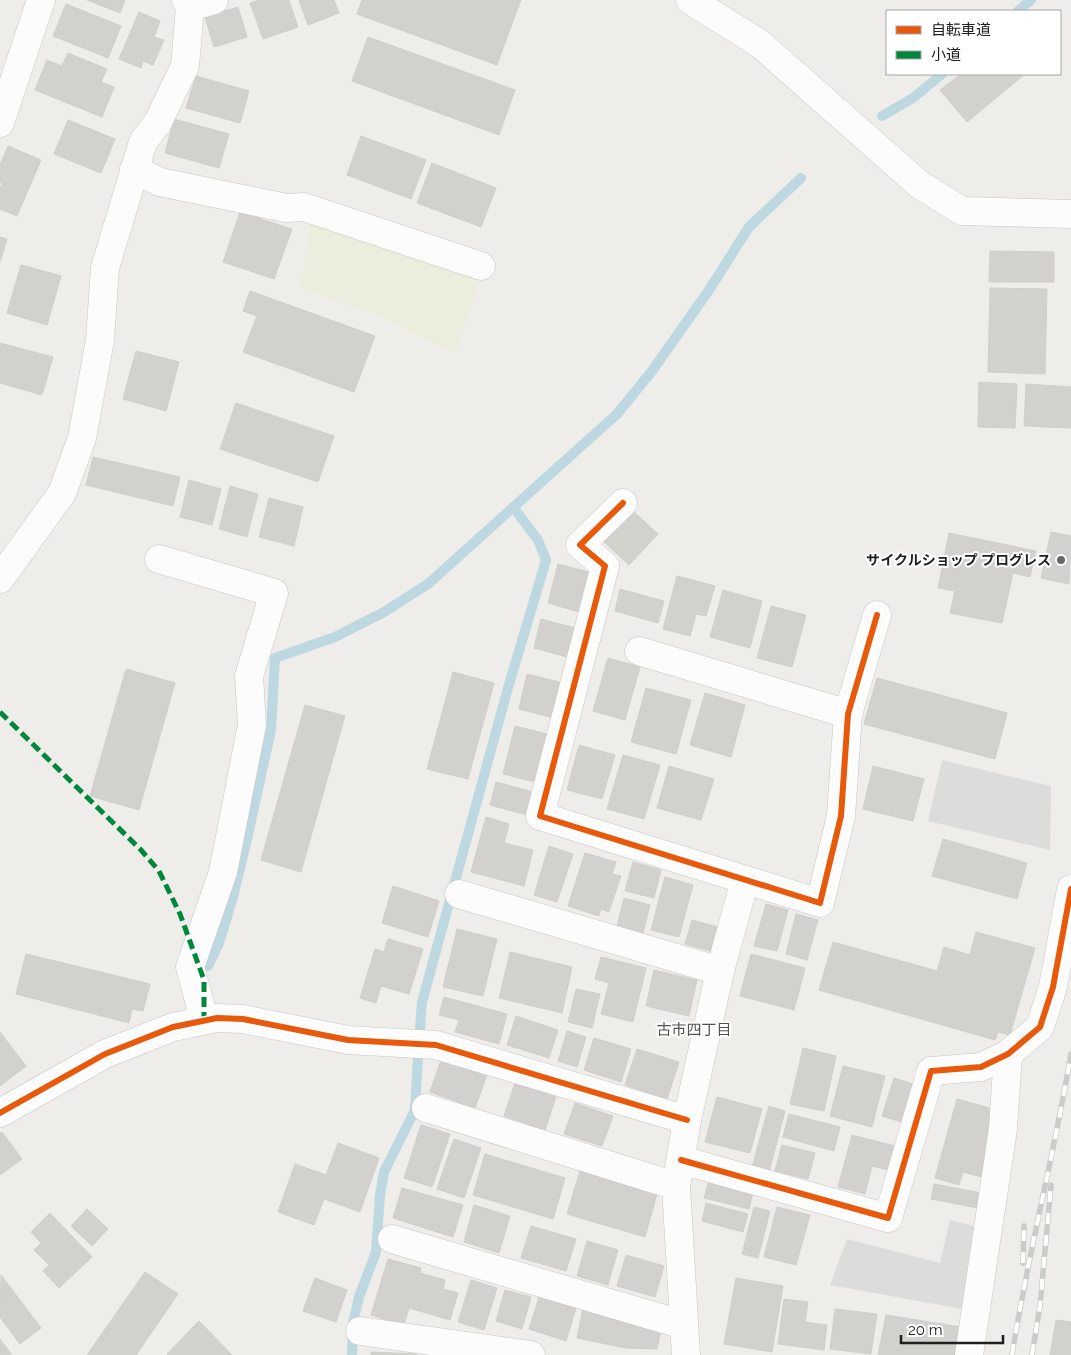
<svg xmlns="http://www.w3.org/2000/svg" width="1071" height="1355" font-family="Raleway,'Noto Sans JP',sans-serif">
<rect width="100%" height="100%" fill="#eeede9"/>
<!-- religious -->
<g fill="#dcdcda">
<path d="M942,760L1051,786L1050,850L928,821Z"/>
<path d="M950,1220L989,1230L973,1311L830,1285L847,1239L940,1263Z"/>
</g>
<!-- farmland -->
<path fill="#eceedd" d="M310,223L480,278L455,353L386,319L301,288Z"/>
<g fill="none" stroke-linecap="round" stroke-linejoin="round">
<!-- stream -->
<g stroke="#bdd8e1" stroke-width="10">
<path d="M1018,11L1031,0"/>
<path d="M882,116L913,98L942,74"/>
<path d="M208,966L219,943L233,897L247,839L271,730L275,658L335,637L384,612L428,584L617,414L652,371L709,290L749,227L801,178"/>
<path d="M420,1028L422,1002L508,688L546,560L538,540L513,507"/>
<path d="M352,1355L353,1323L359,1297L376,1252L380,1195L384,1172L415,1110L418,1056"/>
</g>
</g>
<!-- building -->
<g fill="#d2d1ce" stroke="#d1ceca">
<path d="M87,0H125L120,13Z"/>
<path d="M259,0H289L298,27L263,39L250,3Z"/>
<path d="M299,0H334L339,13L308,25Z"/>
<path d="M362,0H488L517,10L497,65L357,14Z"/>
<path d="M488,0H521L517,10Z"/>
<path d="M66,4L121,26L108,58L53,36Z"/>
<path d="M238,7L247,37L214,47L205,17Z"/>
<path d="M139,12L160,21L154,37L164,40L153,65L143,61L141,68L119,59Z"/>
<path d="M368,37L515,90L499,135L352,81Z"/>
<path d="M68,53L107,69L101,82L114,87L102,117L35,90L47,60L62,66Z"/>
<path d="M961,74H1025L967,122L940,90Z"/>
<path d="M196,76L249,91L240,123L186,108Z"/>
<path d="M174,119L229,134L219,168L165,153Z"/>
<path d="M68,120L115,139L101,173L54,154Z"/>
<path d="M361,136L426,160L411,199L347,175Z"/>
<path d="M8,146L41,160L17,216L0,209V189L2,183L0,182V165Z"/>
<path d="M432,163L496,188L481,227L417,203Z"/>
<path d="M240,212L292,229L274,279L223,262Z"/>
<path d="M0,237L7,239L0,262Z"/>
<path d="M990,251L1054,252V282H989Z"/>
<path d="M21,265L61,276L47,325L7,313Z"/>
<path d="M990,288L1047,289L1045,374L988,372Z"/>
<path d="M250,291L375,336L354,392L243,352L257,316L243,311Z"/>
<path d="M0,343L53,357L42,395L0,383Z"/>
<path d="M136,351L179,362L166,411L123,399Z"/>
<path d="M979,382L1017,384L1015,428L978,427Z"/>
<path d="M1026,384L1071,387V428L1024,426Z"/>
<path d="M236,403L334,436L318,482L220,449Z"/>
<path d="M93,457L180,477L173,506L86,485Z"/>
<path d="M189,480L221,489L212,525L180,517Z"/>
<path d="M230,486L258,494L247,537L219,529Z"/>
<path d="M269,498L303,507L294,546L259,537Z"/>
<path d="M633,511L658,534L629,565L604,542Z"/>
<path d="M1051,532L1071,536L1069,584L1041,578Z"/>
<path d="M949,533L1036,551L1030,577L1013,573L1002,623L950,613L955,591L938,588Z"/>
<path d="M558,564L589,572L579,612L548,603Z"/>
<path d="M677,576L715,586L706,616L696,614L690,636L663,629Z"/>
<path d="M620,589L664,601L658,623L615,611Z"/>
<path d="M723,590L762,601L750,648L710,637Z"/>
<path d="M771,606L806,615L792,667L757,658Z"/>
<path d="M541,619L575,628L567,657L534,648Z"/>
<path d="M608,658L640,667L625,720L593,711Z"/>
<path d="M126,669L175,683L139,810L90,796Z"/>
<path d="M453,672L494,683L468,779L427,769Z"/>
<path d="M527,674L563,683L554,718L519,709Z"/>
<path d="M877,678L1007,713L995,759L864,724Z"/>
<path d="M646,688L691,700L676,754L631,742Z"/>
<path d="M705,693L745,705L731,757L690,745Z"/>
<path d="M305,705L345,716L301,872L261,860Z"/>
<path d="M515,726L547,734L535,782L503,774Z"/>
<path d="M579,745L615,755L602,799L567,790Z"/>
<path d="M623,755L660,765L644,819L607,809Z"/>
<path d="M669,766L714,779L701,820L657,808Z"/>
<path d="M873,766L924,779L913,821L863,809Z"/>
<path d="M496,782L533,792L527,815L490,805Z"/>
<path d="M486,817L509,824L504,843L533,850L524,886L471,872Z"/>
<path d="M943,839L1027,863L1017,899L932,876Z"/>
<path d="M549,846L573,854L557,902L534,895Z"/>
<path d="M585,853L616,862L612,874L621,876L609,912L601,909L599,916L568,906Z"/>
<path d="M633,862L661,870L654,898L625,891Z"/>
<path d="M665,877L693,885L679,937L651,930Z"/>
<path d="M393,886L439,901L428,937L382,923Z"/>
<path d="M624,898L650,905L643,933L617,926Z"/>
<path d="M766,904L788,910L777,951L754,946Z"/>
<path d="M796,914L818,920L807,960L786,954Z"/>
<path d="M692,920L721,928L714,952L685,944Z"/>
<path d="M457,929L497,939L483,996L443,987Z"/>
<path d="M976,932L1035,948L1010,1035L998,1032L995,1040L819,990L833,942L937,971L944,947L970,955Z"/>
<path d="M388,939L423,949L409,994L381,986L376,1003L360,998L375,949L384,952Z"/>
<path d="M510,952L572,967L562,1013L499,998Z"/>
<path d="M26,954L150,984L143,1011L132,1009L129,1023L16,994Z"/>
<path d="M751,954L805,968L794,1010L740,996Z"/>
<path d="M601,957L646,968L633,1022L601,1014L609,983L595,979Z"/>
<path d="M654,970L697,980L689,1016L646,1006Z"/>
<path d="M576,989L600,994L592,1028L568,1022Z"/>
<path d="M444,997L507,1014L499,1044L455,1032L459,1020L439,1015Z"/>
<path d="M516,1016L558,1030L549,1058L507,1045Z"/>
<path d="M567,1031L586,1037L577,1067L558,1061Z"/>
<path d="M0,1032L26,1066L0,1086Z"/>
<path d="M594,1038L631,1049L621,1082L584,1070Z"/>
<path d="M803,1048L836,1056L824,1111L790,1104Z"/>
<path d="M637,1049L679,1062L667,1099L625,1085Z"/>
<path d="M441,1060L487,1075L475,1108L430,1092Z"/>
<path d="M843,1066L885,1076L872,1127L830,1116Z"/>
<path d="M894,1078L923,1087L911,1125L882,1116Z"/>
<path d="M515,1083L556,1097L545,1130L504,1116Z"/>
<path d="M717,1097L762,1109L750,1153L705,1142Z"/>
<path d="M957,1099L1004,1112L985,1178L963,1172L959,1185L935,1178Z"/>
<path d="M575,1103L613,1116L602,1146L564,1134Z"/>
<path d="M769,1106L785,1111L769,1172L752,1167Z"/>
<path d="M789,1114L840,1127L834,1151L783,1137Z"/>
<path d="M421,1125L450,1134L432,1187L404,1178Z"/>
<path d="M2,1132L22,1159L0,1175V1133Z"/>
<path d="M852,1135L895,1146L889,1170L872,1166L865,1194L838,1187Z"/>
<path d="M454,1139L481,1148L464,1198L437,1189Z"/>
<path d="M338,1143L379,1158L360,1212L324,1199L314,1225L278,1212L295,1164L326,1175Z"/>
<path d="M782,1145L815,1153L808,1179L775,1171Z"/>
<path d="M485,1154L565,1178L553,1219L473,1195Z"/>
<path d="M580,1171L657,1194L645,1237L567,1214Z"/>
<path d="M709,1181L753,1193L749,1209L704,1198Z"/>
<path d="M934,1184L987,1194L983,1209L931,1199Z"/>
<path d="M402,1188L463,1205L453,1237L393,1218Z"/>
<path d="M706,1203L748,1214L743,1232L702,1221Z"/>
<path d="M474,1205L510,1216L499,1253L464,1242Z"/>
<path d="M754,1207L770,1211L758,1258L742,1254Z"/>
<path d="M777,1207L810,1215L796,1265L764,1257Z"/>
<path d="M87,1209L108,1229L92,1246L71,1226Z"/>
<path d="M50,1213L92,1257L59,1288L43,1271L49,1265L34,1250L41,1243L31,1232Z"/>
<path d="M531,1226L576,1239L566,1271L521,1258Z"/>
<path d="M587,1241L618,1250L608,1285L577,1276Z"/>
<path d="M626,1255L664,1266L655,1297L617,1286Z"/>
<path d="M388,1259L421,1268L420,1273L445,1280L443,1289L458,1293L450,1320L409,1308L404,1325L371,1315Z"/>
<path d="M145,1272L178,1294L136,1355H87Z"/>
<path d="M1,1275L41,1328L20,1344L0,1317Z"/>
<path d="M315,1278L347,1290L336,1322L303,1311Z"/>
<path d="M736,1278L783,1286L772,1352L724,1344Z"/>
<path d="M471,1280L497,1288L484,1330L458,1322Z"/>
<path d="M505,1290L531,1297L522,1329L496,1321Z"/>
<path d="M539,1297L576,1308L566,1341L529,1329Z"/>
<path d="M784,1299L808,1302L805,1322L827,1325L824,1350L778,1344Z"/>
<path d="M583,1308L661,1330L657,1349L626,1348L577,1338Z"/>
<path d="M835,1309L877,1314L871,1354L830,1349Z"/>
<path d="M886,1315L967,1328L963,1355H878Z"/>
<path d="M1056,1320L1071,1322V1355H1050Z"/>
<path d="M199,1321L232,1355H168L167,1354Z"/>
<path d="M0,1339L12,1355H0Z"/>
<path d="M371,1352L417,1354L371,1355Z"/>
</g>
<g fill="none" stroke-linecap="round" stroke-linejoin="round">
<defs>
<g id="minor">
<path d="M690,0L759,43L920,185L962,211L1071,214"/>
<path d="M190,7L214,0"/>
<path d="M0,123L41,0"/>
<path d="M134,169L160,182L286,208L304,207L481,266"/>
<path d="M623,503L580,545L605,566L540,816L820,903L841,816L848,714L877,615"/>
<path d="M159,559L274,593L249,676L252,725L223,872L190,967L204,1019"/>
<path d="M0,579L62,493L82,438L100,340L105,268L143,142L158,122L185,66L190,7L186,0"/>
<path d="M639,651L848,714"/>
<path d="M459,894L720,971"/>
<path d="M426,1108L676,1186"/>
<path d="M0,1113L105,1054L173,1027L217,1018L243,1019L348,1040L436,1045L687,1120"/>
<path d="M681,1160L888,1218L931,1071L981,1067L1008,1054L1040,1027L1053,987L1071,889"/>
<path d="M392,1239L684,1325"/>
<path d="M360,1331L531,1355"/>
<path d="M686,1355L676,1186L687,1120L720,971L745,880"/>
<path d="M969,1355L1003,1129L1008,1054"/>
</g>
</defs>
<!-- minor casing -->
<use href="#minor" stroke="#c7c6c5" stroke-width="29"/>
<!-- minor -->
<use href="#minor" stroke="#fcfcfc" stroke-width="28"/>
<defs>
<g id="rail">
<path d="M1023,1263L1024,1226"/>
<path d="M1012,1355C1028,1254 1054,1155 1071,1054"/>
<path d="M1032,1355L1040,1306L1051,1185"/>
</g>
</defs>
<!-- rail casing -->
<use href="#rail" stroke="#cbcbca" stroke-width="5.5"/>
<!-- rail -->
<use href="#rail" stroke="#fff" stroke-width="4" stroke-dasharray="11" stroke-linecap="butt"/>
<!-- quiet -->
<path stroke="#00873e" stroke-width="5" stroke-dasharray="10 5" stroke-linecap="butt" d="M0,712L141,850L159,871L180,914L204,980V1019"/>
<defs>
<g id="cycleway">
<path d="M623,503L580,545L605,566L540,816L820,903L841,816L848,714L877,615"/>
<path d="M0,1113L105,1054L173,1027L217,1018L243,1019L348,1040L436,1045L687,1120"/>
<path d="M681,1160L888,1218L931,1071L981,1067L1008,1054L1040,1027L1053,987L1071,889"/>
</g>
</defs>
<!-- cycleway casing -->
<use href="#cycleway" stroke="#fff" stroke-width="9"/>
<!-- cycleway -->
<use href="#cycleway" stroke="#e8590c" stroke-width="6"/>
</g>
<!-- markers -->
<circle fill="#686866" stroke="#fff" stroke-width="2" cx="1061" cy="560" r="5"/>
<g text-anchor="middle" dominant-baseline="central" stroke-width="4" stroke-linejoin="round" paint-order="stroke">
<!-- poi labels -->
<g font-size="14" font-weight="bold" fill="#202020" stroke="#fff" text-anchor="end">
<text x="1051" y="560">サイクルショップ プログレス</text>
</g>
<!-- neighbourhood labels -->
<g font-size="15" fill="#535353" stroke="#fff">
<text x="694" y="1030">古市四丁目</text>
</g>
</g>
<!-- legend -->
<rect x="886" y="10" width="175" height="65" fill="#ffffff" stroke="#a6a6a6"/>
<rect x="896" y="26" width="25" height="8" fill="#e8590c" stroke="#a6a6a6"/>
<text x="931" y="35" font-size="15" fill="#202020">自転車道</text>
<rect x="896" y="51" width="25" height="8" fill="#00873e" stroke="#a6a6a6"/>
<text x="931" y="60" font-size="15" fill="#202020">小道</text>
<!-- scale -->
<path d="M901 1335v8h102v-8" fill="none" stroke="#202020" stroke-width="2.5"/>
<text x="908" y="1335" font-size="15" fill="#202020" stroke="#ffffff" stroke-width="4" paint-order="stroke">20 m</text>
</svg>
